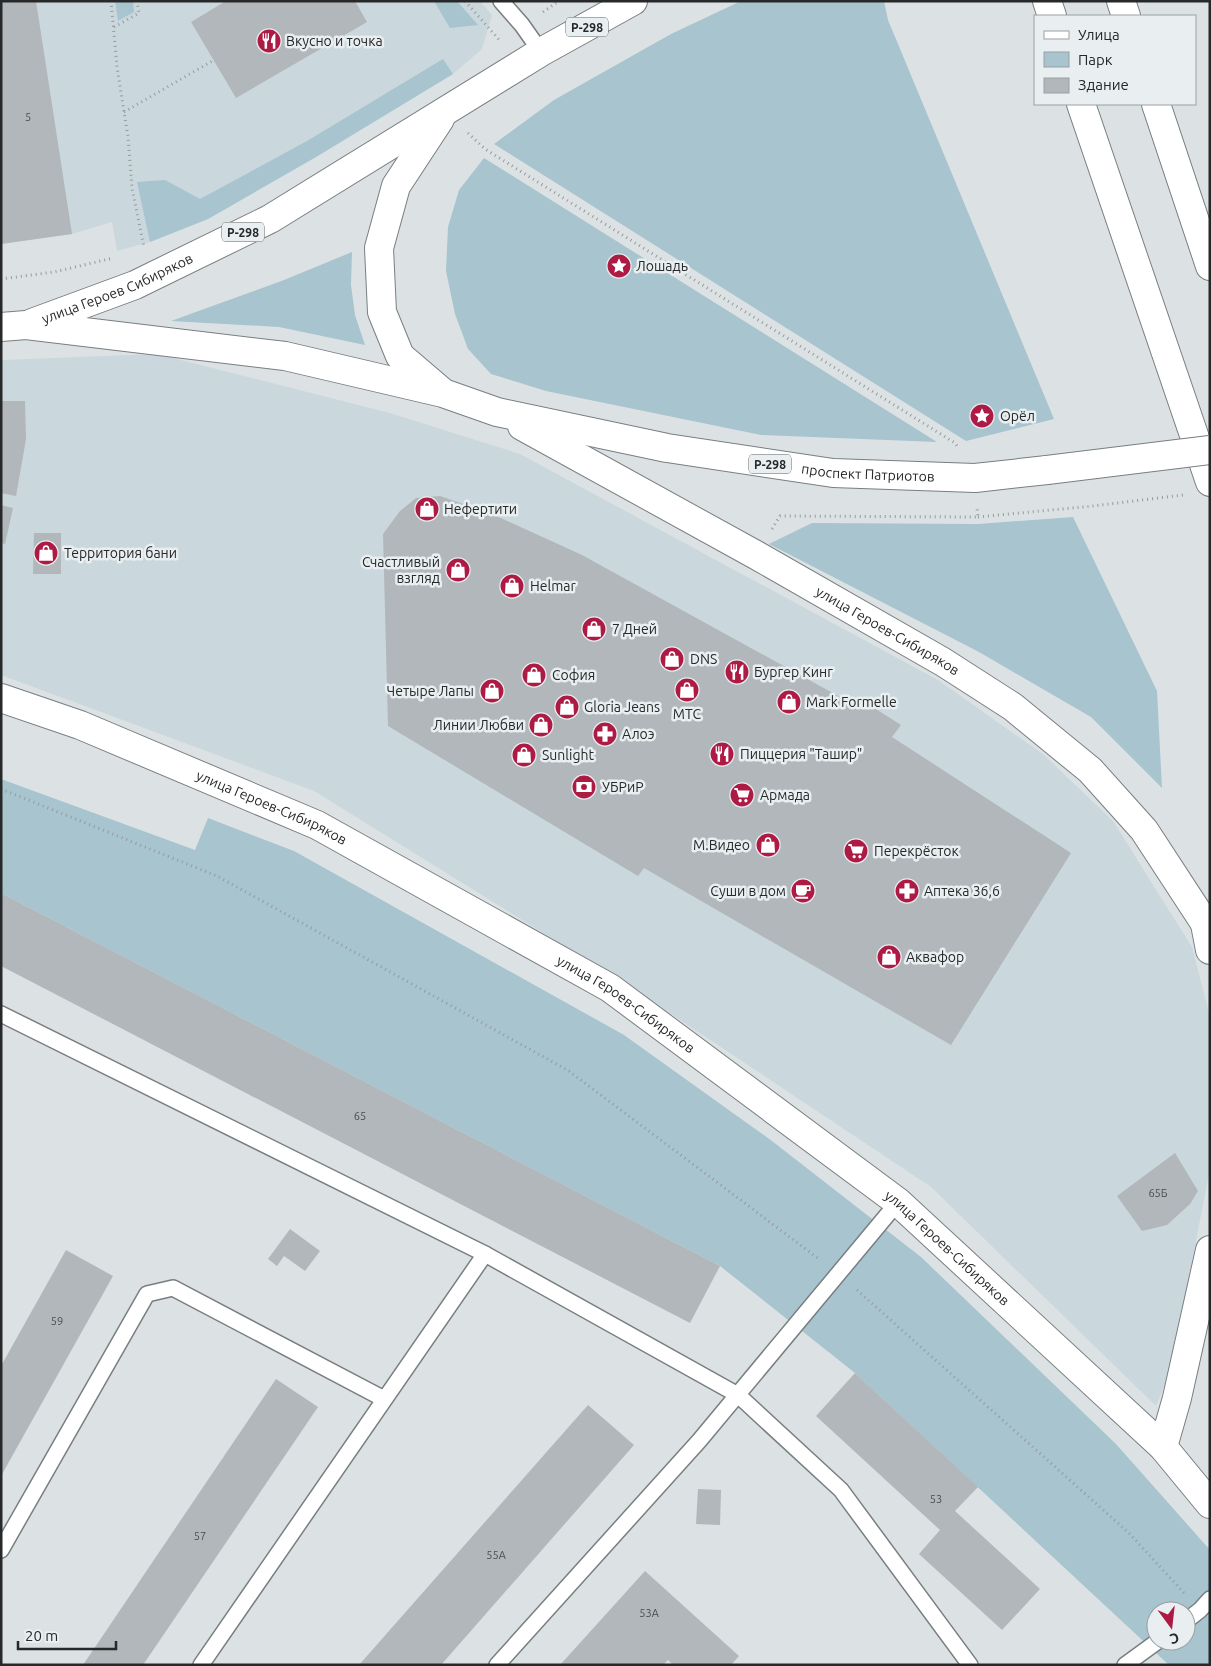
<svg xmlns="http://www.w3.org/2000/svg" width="1211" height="1666" font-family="Ubuntu,sans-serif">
<rect width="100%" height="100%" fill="#dce2e4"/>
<!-- built -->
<g fill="#cad8dd">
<path d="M1,1H480L492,15L482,49L453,74L316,157L208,219L150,242L117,251L112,222L72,234L1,244Z"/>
<path d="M157,354L390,413L520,454L938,680L1043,754L1113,821L1192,947L1210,1017V1169L1171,1369L1156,1406L931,1187L632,988L314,791L1,675V360Z"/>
</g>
<!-- green -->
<g fill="#a7c4cf" fill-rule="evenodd">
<path d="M115,1H133L134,12L118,21Z"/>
<path d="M434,1H457L478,25L450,28Z"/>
<path d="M741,1H884L888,20L1054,419L966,441L494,144L554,100L671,34Z"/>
<path d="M443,59L453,74L316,157L208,219L150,242L137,182L165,180L200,199L307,141Z"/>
<path d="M484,158L937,442L761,435L546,391L491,374L468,349L455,314L446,271L448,227L459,190Z"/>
<path d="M352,252L351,285L355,315L365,345L279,327L171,321L284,280Z"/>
<path d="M1073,517L1157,691L1162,788L1091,717L979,652L769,544L812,523L978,524Z"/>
<path d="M1,779L195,850L208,818L294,851L624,1035L772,1141L921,1257L1116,1444L1210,1550V1665H1169L855,1373L720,1266L1,893ZM1156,1611H1186V1641H1156Z"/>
</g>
<!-- building -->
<g fill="#b1b7ba">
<path d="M1,1H36L72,234L1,244Z"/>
<path d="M226,1H355L367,22L236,98L191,22Z"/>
<path d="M1,401H25L26,439L16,496L1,493Z"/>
<path d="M440,496L492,514L582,555L860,708L865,702L901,725L892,737L1071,853L951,1045L644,868L638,876L388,726L383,534L400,511L416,498Z"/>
<path d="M1,505L13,508L5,544L1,543Z"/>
<path d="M34,533H61V574H33Z"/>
<path d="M1,893L720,1266L690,1323L1,966Z"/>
<path d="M1175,1153L1198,1191L1190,1204L1167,1225L1142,1231L1117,1196Z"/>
<path d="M290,1229L320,1251L305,1271L284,1256L277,1266L268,1259Z"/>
<path d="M66,1250L113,1276L1,1476V1366Z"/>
<path d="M855,1373L978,1487L955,1511L1040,1589L1002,1630L919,1554L940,1530L816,1416Z"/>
<path d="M276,1379L318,1407L143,1665H83Z"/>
<path d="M588,1405L634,1445L441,1665H359Z"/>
<path d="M698,1489L721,1490L720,1525L696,1524Z"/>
<path d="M645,1571L739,1656L731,1665H673L668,1660L663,1665H560Z"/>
</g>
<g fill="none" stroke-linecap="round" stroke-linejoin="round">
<defs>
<g id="lane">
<path d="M501,1L522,25L541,52"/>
<path d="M1,1014L485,1254L738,1395L841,1490L970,1665"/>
<path d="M1,1550L147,1294L173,1288L384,1399"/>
<path d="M1186,1621L1200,1610L1210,1599"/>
<path d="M201,1665L485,1254"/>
<path d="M497,1665L699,1441L898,1202"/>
<path d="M1125,1665L1158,1641"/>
</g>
<g id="street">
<path d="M1047,1L1052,16"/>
<path d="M1121,1L1126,16"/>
<path d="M1081,104L1210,482"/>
<path d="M1156,104L1210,266"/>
<path d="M1205,924L1210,950"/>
<path d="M1163,1447L1177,1398L1210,1250"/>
</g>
<g id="secondary">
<path id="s1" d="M1,698L80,725L317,825L610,988L898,1202L1163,1447L1210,1504"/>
</g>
<g id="highway">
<path d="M440,119L396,186L379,248L382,312L400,356L441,391"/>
<path id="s2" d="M32,323L135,285L270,219L541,52L633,1"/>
<path id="s3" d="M1,327L26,325L285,356L443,393L497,412L667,448L833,473L975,478L1047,470"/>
<path id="s4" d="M522,426L756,555L943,662L1013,707L1090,770L1144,830L1210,931"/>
</g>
</defs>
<!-- lane casing -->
<use href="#lane" stroke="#797e80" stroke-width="18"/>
<!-- street casing -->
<use href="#street" stroke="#797e80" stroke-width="30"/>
<!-- secondary casing -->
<use href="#secondary" stroke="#797e80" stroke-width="30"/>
<!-- highway casing -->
<use href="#highway" stroke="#797e80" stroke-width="30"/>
<!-- path -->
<g stroke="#969a9c" stroke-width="3" stroke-dasharray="1 4" stroke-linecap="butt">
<path d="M111,1L117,67L128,137L132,188L144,247"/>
<path d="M465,1L501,42"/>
<path d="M543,12L559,1"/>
<path d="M114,27L139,13L137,1"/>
<path d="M124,112L214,60"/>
<path d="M468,133L485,149L955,443L957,446"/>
<path d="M1,279L54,272L113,258"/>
<path d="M978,517L1093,506L1183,495"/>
<path d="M772,529L780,516L978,517L977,508"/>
<path d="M1,789L217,876L569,1071L819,1259"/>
<path d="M857,1290L1129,1533L1184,1593"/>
</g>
<!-- lane -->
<use href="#lane" stroke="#fff" stroke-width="15"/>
<!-- street -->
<use href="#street" stroke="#fff" stroke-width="28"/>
<!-- secondary -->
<use href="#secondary" stroke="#fff" stroke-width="28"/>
<!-- highway -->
<use href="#highway" stroke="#fff" stroke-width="28"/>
<defs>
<path id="highway-bridge" d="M1047,470L1210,450"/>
</defs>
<!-- highway-bridge casing -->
<use href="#highway-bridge" stroke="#797e80" stroke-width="30" stroke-linecap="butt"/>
<!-- highway-bridge -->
<use href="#highway-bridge" stroke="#fff" stroke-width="28"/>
</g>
<!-- icons -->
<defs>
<symbol id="restaurant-disc" viewBox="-11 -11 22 22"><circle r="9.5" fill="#ad1a44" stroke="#e9eff1"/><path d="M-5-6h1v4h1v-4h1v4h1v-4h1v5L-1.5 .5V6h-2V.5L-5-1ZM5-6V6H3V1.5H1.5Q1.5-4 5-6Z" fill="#fff"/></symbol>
<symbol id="sight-disc" viewBox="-11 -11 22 22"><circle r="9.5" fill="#ad1a44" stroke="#e9eff1"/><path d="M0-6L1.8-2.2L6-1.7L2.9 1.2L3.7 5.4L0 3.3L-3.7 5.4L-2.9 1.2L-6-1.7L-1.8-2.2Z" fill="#fff"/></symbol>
<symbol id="shop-disc" viewBox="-11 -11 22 22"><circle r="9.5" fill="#ad1a44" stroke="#e9eff1"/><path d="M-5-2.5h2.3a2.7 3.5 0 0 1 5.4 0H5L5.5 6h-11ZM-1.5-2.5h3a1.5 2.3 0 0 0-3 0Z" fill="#fff"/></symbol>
<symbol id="pharmacy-disc" viewBox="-11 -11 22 22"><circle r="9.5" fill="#ad1a44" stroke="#e9eff1"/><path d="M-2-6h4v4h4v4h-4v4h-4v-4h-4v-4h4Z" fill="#fff"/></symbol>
<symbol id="bank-disc" viewBox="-11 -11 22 22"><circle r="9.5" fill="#ad1a44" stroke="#e9eff1"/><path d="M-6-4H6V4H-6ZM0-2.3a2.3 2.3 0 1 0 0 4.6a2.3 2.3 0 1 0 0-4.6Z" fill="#fff"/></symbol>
<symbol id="supermarket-disc" viewBox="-11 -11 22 22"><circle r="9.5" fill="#ad1a44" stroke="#e9eff1"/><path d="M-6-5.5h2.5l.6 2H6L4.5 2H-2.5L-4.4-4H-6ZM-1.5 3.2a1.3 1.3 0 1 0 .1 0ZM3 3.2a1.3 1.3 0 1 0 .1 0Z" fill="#fff"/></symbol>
<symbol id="cafe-disc" viewBox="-11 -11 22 22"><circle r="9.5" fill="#ad1a44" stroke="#e9eff1"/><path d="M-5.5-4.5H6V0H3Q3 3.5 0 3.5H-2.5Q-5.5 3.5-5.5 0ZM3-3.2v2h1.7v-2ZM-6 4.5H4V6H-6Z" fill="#fff"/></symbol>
</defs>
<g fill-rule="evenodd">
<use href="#restaurant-disc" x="255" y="27" width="28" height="28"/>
<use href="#sight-disc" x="605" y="252" width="28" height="28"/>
<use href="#sight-disc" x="968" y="402" width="28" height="28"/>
<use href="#shop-disc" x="413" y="495" width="28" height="28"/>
<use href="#shop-disc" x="32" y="539" width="28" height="28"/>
<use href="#shop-disc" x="444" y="556" width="28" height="28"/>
<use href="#shop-disc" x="498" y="572" width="28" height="28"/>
<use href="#shop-disc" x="580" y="615" width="28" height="28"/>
<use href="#shop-disc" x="658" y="645" width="28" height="28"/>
<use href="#restaurant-disc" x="723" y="658" width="28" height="28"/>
<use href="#shop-disc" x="520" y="661" width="28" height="28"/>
<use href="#shop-disc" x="673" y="676" width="28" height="28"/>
<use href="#shop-disc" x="478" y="677" width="28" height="28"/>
<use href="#shop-disc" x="775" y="688" width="28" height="28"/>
<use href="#shop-disc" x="553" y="693" width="28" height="28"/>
<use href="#shop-disc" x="527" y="711" width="28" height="28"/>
<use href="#pharmacy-disc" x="591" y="720" width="28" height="28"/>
<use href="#restaurant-disc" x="708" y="740" width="28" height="28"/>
<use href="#shop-disc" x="510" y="741" width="28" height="28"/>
<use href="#bank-disc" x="570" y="773" width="28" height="28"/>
<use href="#supermarket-disc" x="728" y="781" width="28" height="28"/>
<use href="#shop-disc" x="754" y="831" width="28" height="28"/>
<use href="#supermarket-disc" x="842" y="837" width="28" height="28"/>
<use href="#cafe-disc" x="789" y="877" width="28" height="28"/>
<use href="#pharmacy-disc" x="893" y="877" width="28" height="28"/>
<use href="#shop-disc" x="875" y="943" width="28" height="28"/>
</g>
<g text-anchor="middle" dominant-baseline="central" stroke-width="5" stroke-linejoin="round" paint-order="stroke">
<!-- number labels -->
<g font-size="11" fill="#494c4d">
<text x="28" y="117">5</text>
<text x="360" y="1116">65</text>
<text x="1158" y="1193">65Б</text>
<text x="57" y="1321">59</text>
<text x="936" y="1499">53</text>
<text x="200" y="1536">57</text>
<text x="496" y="1555">55А</text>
<text x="649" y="1613">53А</text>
</g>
<!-- shield labels -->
<g fill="#e9eff1" stroke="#606465" stroke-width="1">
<rect x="566" y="17.5" width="42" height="19" rx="4"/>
<rect x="222" y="222.5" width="42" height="19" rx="4"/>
<rect x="749" y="454.5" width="42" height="19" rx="4"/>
</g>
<g font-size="12" font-weight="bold" fill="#262829">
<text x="587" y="27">Р-298</text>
<text x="243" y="232">Р-298</text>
<text x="770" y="464">Р-298</text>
</g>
<!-- poi labels -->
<g font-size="14" fill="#262829" stroke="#e9eff1" text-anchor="start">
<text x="286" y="41">Вкусно и точка</text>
<text x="636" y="266">Лошадь</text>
<text x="1000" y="416">Орёл</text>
<text x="444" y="509">Нефертити</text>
<text x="64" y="553">Территория бани</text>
<text x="440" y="562" text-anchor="end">Счастливый<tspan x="440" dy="16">взгляд</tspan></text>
<text x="530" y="586">Helmar</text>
<text x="612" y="629">7 Дней</text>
<text x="690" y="659">DNS</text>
<text x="754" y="672">Бургер Кинг</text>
<text x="552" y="675">София</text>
<text x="474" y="691" text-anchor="end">Четыре Лапы</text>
<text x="806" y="702">Mark Formelle</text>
<text x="584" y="707">Gloria Jeans</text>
<text x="687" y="714" text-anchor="middle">МТС</text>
<text x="524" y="725" text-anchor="end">Линии Любви</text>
<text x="622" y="734">Алоэ</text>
<text x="740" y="754">Пиццерия "Ташир"</text>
<text x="542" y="755">Sunlight</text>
<text x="602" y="787">УБРиР</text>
<text x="760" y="795">Армада</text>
<text x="750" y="845" text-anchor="end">М.Видео</text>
<text x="874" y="851">Перекрёсток</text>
<text x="786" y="891" text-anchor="end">Суши в дом</text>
<text x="924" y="891">Аптека 36,6</text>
<text x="906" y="957">Аквафор</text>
</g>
<!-- street labels -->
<g font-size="14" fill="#262829" stroke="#e9eff1">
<text stroke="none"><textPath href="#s2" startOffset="92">улица Героев Сибиряков</textPath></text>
<text stroke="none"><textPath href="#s3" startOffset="882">проспект Патриотов</textPath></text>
<text stroke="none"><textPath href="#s4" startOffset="419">улица Героев-Сибиряков</textPath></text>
<text stroke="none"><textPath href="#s1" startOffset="292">улица Героев-Сибиряков</textPath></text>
<text stroke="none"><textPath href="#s1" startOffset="698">улица Героев-Сибиряков</textPath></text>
<text stroke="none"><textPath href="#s1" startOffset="1102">улица Героев-Сибиряков</textPath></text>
</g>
</g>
<!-- border -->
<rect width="1211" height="1666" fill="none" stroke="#262829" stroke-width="5"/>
<!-- legend -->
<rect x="1034" y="15" width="162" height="90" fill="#e9eff1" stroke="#9b9fa1"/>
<rect x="1044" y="31" width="25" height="8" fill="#ffffff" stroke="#9b9fa1"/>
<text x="1078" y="40" font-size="15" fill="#262829">Улица</text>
<rect x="1044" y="52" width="25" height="15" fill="#a7c4cf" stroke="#9b9fa1"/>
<text x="1078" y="65" font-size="15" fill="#262829">Парк</text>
<rect x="1044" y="78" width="25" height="15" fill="#b1b7ba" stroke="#9b9fa1"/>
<text x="1078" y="90" font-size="15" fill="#262829">Здание</text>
<!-- north arrow -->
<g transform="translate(1171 1626) rotate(165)"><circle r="24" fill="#e9eff1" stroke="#9b9fa1"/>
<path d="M0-4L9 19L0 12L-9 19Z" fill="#ad1a44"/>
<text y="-8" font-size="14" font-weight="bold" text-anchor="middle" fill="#262829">С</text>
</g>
<!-- scale -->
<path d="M18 1641v8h98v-8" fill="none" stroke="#262829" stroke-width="2.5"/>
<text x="25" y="1641" font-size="15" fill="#262829" stroke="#e9eff1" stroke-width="4" paint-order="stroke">20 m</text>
</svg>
